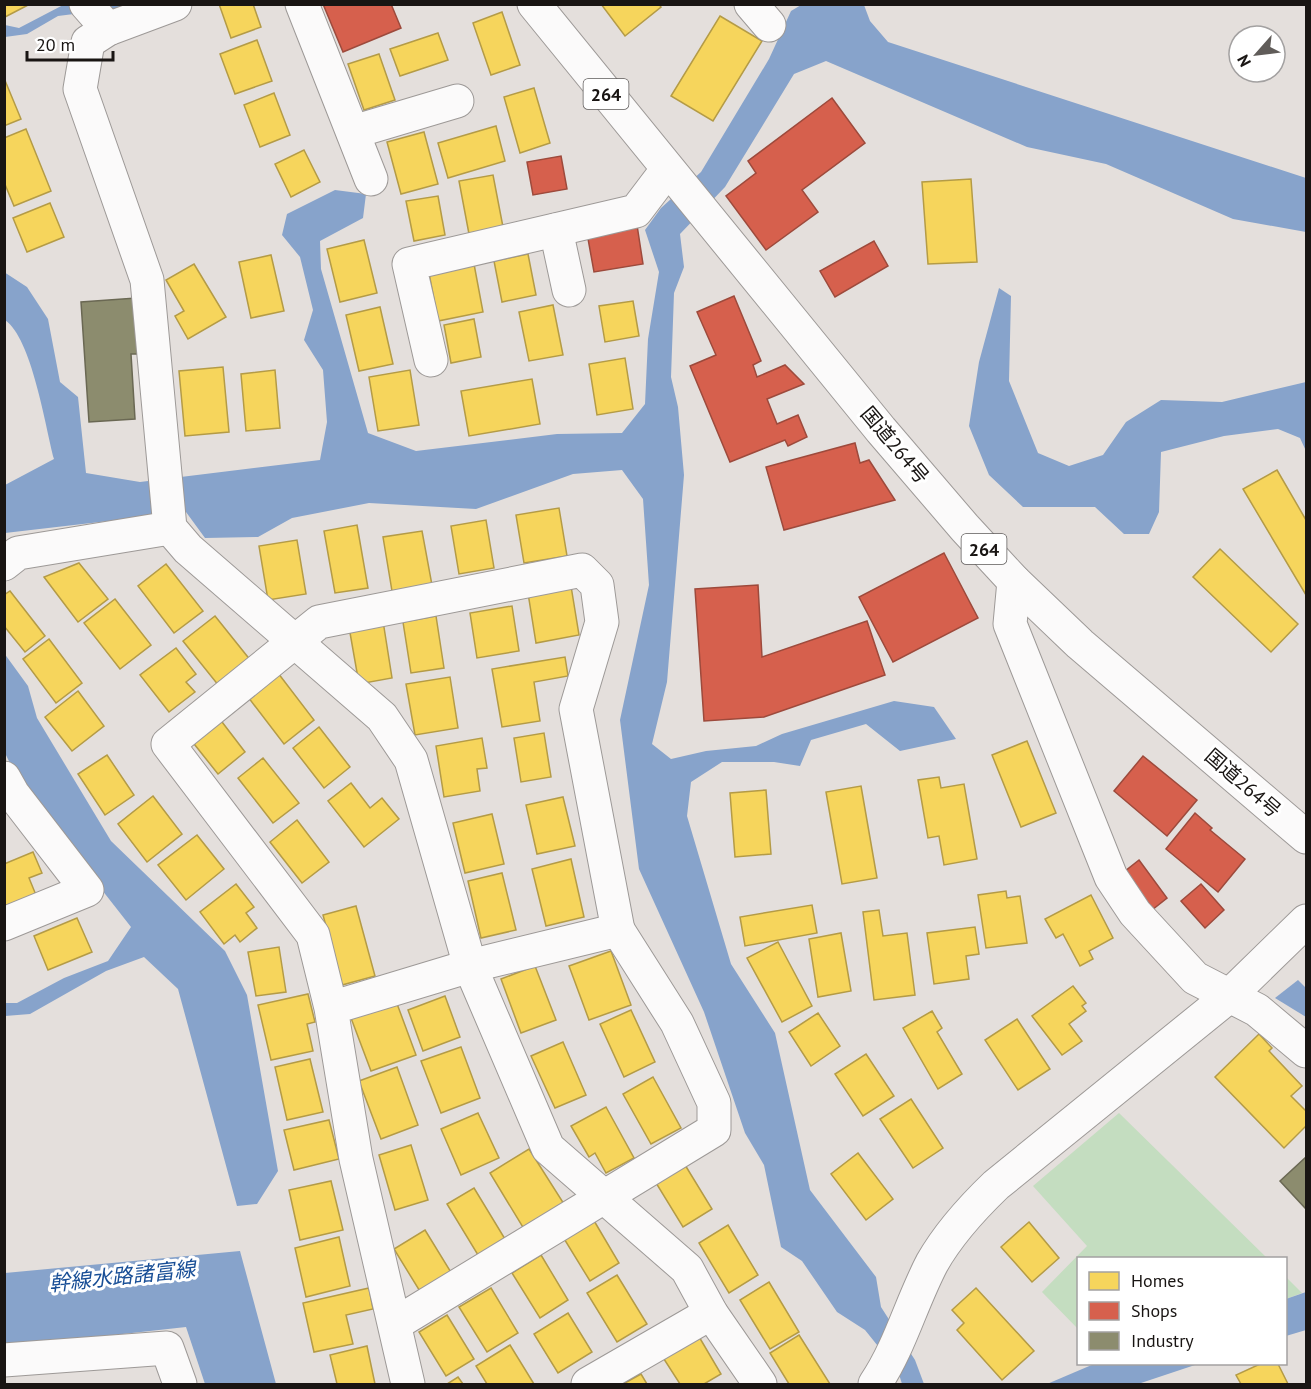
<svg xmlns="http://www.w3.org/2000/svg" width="1311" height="1389" font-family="'PT Sans','Noto Sans JP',sans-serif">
<rect width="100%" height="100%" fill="#e4dfdc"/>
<!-- green -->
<g fill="#c4ddc0">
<path d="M1119,1113L1267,1258H1078V1329L1042,1292L1087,1246L1033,1186Z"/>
<path d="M1286,1277L1302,1293L1286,1299Z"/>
</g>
<!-- water -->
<g fill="#87a3cb">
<path d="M65,4L145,5L58,16L27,34L5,37V25L19,28Z"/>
<path d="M801,5H864L870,21L888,42L1306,178V232L1233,219L1106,164L1027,147L826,61L794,74L725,187L680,234L684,267L674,293L671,377L678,407L684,475L667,682L652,744L671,759L706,751L756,746L782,734L894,701L934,707L956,739L900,751L866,724L811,740L800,766L774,762H722L691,782L687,816L731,964L775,1033L810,1190L876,1277L881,1307L915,1360L924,1384H902L898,1371L865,1330L837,1312L802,1261L781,1247L764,1165L745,1133L704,1012L639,869L620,720L649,585L643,499L622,470L573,474L476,509L369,503L292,518L258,537L205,538L186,512L5,533V485L54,459C45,425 32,339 5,320L4,272L27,287L48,319L60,382L78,397L86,473L140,482L320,460L327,422L323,370L304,340L313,310L300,257L282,235L287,214L335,190L366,194L363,218L320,241L321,269L368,433L416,451L557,434L622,433L645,404L648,339L659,272L645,230L661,208L701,172L769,59L791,11Z"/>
<path d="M999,288L1011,296L1009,381L1038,453L1069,466L1103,455L1126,422L1161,400L1222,402L1306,382V451L1300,438L1278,429L1224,436L1161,452L1159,512L1149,534H1124L1095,507H1023L989,475L969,426L979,362Z"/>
<path d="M4,653L28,686L37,718L111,841L225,951L247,995L278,1171L257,1204L237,1206L178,989L144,957L106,971L30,1014L5,1016V1003H17L64,978L108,961L131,927L22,788L5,753Z"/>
<path d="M1298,980L1306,988V1017L1275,998Z"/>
<path d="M240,1251L276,1384H205L186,1327L5,1347V1273Z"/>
<path d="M1306,1292V1330L1286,1336V1299Z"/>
<path d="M1094,1364H1198L1138,1384H1047Z"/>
</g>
<!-- homes -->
<g fill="#f6d55c" stroke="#b49b46" stroke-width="1.5">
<path d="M4,4H30L5,17Z"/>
<path d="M219,4H253L261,27L231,38Z"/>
<path d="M601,4H659L661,7L625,36Z"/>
<path d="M502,12L520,65L491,75L473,23Z"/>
<path d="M720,16L762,41L713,121L671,96Z"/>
<path d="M438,33L448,60L400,76L390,49Z"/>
<path d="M257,40L272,81L235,94L220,54Z"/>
<path d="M379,54L395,100L364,110L348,64Z"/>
<path d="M4,78L21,119L4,126Z"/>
<path d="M534,88L550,143L520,153L504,97Z"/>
<path d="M274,93L290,135L260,147L244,105Z"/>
<path d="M496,126L505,161L448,178L438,143Z"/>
<path d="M26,129L51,191L14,206L4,182V138Z"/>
<path d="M424,132L438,184L401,194L387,142Z"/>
<path d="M304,150L320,182L291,197L275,164Z"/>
<path d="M493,175L503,227L469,234L459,181Z"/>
<path d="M971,179L977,262L928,264L922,182Z"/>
<path d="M438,196L445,235L414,241L406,201Z"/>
<path d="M50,203L64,237L27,252L13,218Z"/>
<path d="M364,240L377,293L340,302L327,249Z"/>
<path d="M528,254L536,295L502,302L494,261Z"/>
<path d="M271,255L284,311L251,318L239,262Z"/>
<path d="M194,264L226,317L188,339L175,316L184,311L166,280Z"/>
<path d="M474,264L483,312L438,321L429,273Z"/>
<path d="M633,301L639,336L605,342L599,306Z"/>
<path d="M553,305L563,355L529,361L519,312Z"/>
<path d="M380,307L393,364L359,371L346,315Z"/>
<path d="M474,319L481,357L451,363L444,325Z"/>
<path d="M625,358L633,409L597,415L589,364Z"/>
<path d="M223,367L229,432L185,436L179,371Z"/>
<path d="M275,370L280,428L246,431L241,374Z"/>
<path d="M410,370L419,425L378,431L369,377Z"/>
<path d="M532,379L540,424L469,436L461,391Z"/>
<path d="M1277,470L1306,520V595L1243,489Z"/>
<path d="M559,508L567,556L524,563L516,515Z"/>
<path d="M486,520L494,568L459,574L451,526Z"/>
<path d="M357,525L368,588L335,593L324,531Z"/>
<path d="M422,531L432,585L392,591L383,537Z"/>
<path d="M297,540L306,594L268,600L259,546Z"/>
<path d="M1220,549L1298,624L1271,652L1193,577Z"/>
<path d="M79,563L108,599L78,622L44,577Z"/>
<path d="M166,564L203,611L174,633L138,586Z"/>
<path d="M571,586L579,635L536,643L528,593Z"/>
<path d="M10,591L45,636L25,652L4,626V595Z"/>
<path d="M115,599L151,645L120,669L84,623Z"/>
<path d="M512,606L519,651L477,658L470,613Z"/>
<path d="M215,616L251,661L219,686L183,641Z"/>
<path d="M436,616L444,668L411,673L403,622Z"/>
<path d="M383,621L392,678L359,684L349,627Z"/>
<path d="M49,639L82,683L56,703L23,659Z"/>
<path d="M176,648L196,674L186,682L195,692L169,712L140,675Z"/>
<path d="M565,657L568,676L534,682L540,721L502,727L492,669Z"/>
<path d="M278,673L314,720L284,744L248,697Z"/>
<path d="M450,677L458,728L415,735L406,684Z"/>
<path d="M78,691L104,726L72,751L45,717Z"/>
<path d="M219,718L245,752L218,774L191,740Z"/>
<path d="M319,727L350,767L324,788L293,748Z"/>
<path d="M544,733L551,777L521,782L514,738Z"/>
<path d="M482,738L487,768L477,769L480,791L444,797L436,746Z"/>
<path d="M1027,741L1056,813L1021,827L992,755Z"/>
<path d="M107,755L134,795L105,815L78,774Z"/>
<path d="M263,758L299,803L273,823L238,778Z"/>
<path d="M939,777L941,788L964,784L977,859L944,865L939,836L928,838L918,780Z"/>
<path d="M351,783L370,808L382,798L399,819L364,847L328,801Z"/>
<path d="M861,786L877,878L842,884L826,792Z"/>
<path d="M766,790L771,854L735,857L730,793Z"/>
<path d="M153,796L182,834L147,862L118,824Z"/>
<path d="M563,797L575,846L537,854L526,805Z"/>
<path d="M492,814L504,864L465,873L453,823Z"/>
<path d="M297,820L329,862L302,883L270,842Z"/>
<path d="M197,835L224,869L186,900L158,865Z"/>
<path d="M33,852L42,873L29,878L36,895L4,908V864Z"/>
<path d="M571,859L584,917L546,926L532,869Z"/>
<path d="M502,873L516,930L481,938L468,881Z"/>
<path d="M236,884L254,907L246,913L257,928L240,942L235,935L224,944L200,912Z"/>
<path d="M1006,891L1007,898L1020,896L1027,943L986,948L978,895Z"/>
<path d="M1091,895L1113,938L1089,951L1093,959L1080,966L1063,934L1056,938L1045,919Z"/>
<path d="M812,905L817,933L745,946L740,917Z"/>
<path d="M356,906L375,976L342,985L323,915Z"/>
<path d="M879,910L883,936L907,933L915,995L874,1000L863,912Z"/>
<path d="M77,918L92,952L48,970L34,936Z"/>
<path d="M975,927L979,954L966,956L969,979L934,984L927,933Z"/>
<path d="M841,933L851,991L818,997L809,939Z"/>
<path d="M778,942L812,1006L782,1022L747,958Z"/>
<path d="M279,947L286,992L256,996L248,952Z"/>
<path d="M611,951L631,1005L589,1020L569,966Z"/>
<path d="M535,966L556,1020L521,1033L501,979Z"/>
<path d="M1073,986L1086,1003L1082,1006L1086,1011L1069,1024L1082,1041L1062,1055L1032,1016Z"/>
<path d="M308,994L315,1022L307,1024L313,1051L271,1060L258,1005Z"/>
<path d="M445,996L460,1037L423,1051L408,1010Z"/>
<path d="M396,1001L416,1055L371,1071L351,1018Z"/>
<path d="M631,1010L655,1062L624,1077L600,1024Z"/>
<path d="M932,1011L942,1028L937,1032L962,1074L938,1089L903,1028Z"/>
<path d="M818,1013L840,1046L811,1066L789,1032Z"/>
<path d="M1017,1019L1050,1069L1018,1090L985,1040Z"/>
<path d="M1259,1034L1272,1048L1269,1051L1302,1086L1291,1096L1306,1111V1126L1284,1148L1215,1077Z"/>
<path d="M563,1042L586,1095L555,1108L531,1056Z"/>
<path d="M461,1047L480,1098L441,1113L421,1061Z"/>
<path d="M866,1054L894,1096L863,1116L835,1074Z"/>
<path d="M310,1059L323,1112L287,1120L275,1067Z"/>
<path d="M397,1067L418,1125L381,1139L359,1081Z"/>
<path d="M653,1077L681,1128L651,1144L623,1094Z"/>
<path d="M911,1099L943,1148L913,1168L880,1119Z"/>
<path d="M606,1107L634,1158L606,1173L595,1153L589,1157L571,1126Z"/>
<path d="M478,1113L499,1158L461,1175L441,1129Z"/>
<path d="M329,1120L339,1159L294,1170L284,1130Z"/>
<path d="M411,1145L428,1200L395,1210L379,1155Z"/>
<path d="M529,1149L564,1204L524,1229L490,1173Z"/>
<path d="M858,1153L893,1199L866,1220L831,1174Z"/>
<path d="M682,1160L712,1209L683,1227L653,1178Z"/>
<path d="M331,1181L343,1230L300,1240L289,1190Z"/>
<path d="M474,1188L505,1239L478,1255L447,1204Z"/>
<path d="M593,1219L619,1263L590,1281L563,1237Z"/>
<path d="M1029,1222L1059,1258L1032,1282L1001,1247Z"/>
<path d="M728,1225L758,1275L729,1293L699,1243Z"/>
<path d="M425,1230L452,1274L421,1293L394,1249Z"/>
<path d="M339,1237L350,1286L306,1297L295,1248Z"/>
<path d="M541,1255L568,1300L540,1318L512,1273Z"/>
<path d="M617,1275L647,1324L617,1342L587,1293Z"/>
<path d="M769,1282L799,1332L770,1349L740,1300Z"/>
<path d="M369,1288L373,1309L346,1315L353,1344L314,1352L303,1303Z"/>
<path d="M491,1288L518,1333L487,1352L459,1307Z"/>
<path d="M976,1288L1034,1351L1002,1380L957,1330L964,1323L952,1310Z"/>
<path d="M568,1313L592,1352L558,1373L534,1334Z"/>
<path d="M447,1315L474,1359L446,1376L419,1332Z"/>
<path d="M698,1335L721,1374L704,1384H680L662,1356Z"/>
<path d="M799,1335L830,1384H789L770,1353Z"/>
<path d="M510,1345L534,1384H487L476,1366Z"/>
<path d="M367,1346L375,1384H337L330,1355Z"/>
<path d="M1260,1364H1278L1288,1384H1241L1236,1375Z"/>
<path d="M641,1374L647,1384H623Z"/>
<path d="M458,1377L463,1384H447Z"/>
</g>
<!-- shops -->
<g fill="#d6604d" stroke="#9d4a3c" stroke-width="1.5">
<path d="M323,4H391L401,28L343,52Z"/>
<path d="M832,98L865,143L802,190L818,212L766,250L726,196L756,173L748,161Z"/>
<path d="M561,156L567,189L533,195L527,162Z"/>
<path d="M637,225L643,264L594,272L587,233Z"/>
<path d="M874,241L888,266L835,297L820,271Z"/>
<path d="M734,296L761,361L753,365L757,377L785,365L804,384L767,399L777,424L798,415L807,437L788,446L785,440L730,462L690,366L716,355L697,312Z"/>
<path d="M855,443L860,463L869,460L895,500L784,530L766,467Z"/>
<path d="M944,553L978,618L893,662L859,597Z"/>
<path d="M758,585L762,657L867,621L885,675L764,717L704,721L695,589Z"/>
<path d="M1143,756L1197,800L1167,836L1114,791Z"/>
<path d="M1195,813L1212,828L1210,830L1245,859L1218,892L1166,849Z"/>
<path d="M1139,860L1167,898L1152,910L1124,872Z"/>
<path d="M1201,884L1224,910L1205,928L1181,901Z"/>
</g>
<!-- industry -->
<g fill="#8c8c6e" stroke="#6a6853" stroke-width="1.5">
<path d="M136,298L140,354H131L135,419L89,422L81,302Z"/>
<path d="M1306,1157V1209L1280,1181Z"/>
</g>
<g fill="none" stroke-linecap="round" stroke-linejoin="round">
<defs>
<g id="minor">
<path d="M86,4L108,29"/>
<path d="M175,4L108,29L88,42L80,89L147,280L170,528L188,549L382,717L411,760L470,966L548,1148L687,1269L711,1313L760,1384"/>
<path d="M302,4L371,179"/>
<path d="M751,4L769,25"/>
<path d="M353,132L457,101"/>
<path d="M556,230L569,290"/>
<path d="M431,360L409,264L636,211L667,170"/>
<path d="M4,564L18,553L170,528"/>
<path d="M1014,581L1010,624L1111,877L1135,913L1195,978L1257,1010L1306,1051"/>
<path d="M4,778L13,794L87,890L4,924"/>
<path d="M331,1008L313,935L168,744L319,622L582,570L597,585L602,622L576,709L618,930L470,966L331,1008L356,1159L408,1384"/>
<path d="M395,1324L714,1130V1103L677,1023L618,930"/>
<path d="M4,1360L167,1348L180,1384"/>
<path d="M588,1384L711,1313"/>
<path d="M875,1384C900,1347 911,1303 932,1263C949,1233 971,1209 996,1185L1228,997L1306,921"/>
</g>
<path id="highway" d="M534,4L881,430L965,528L1014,581L1080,644L1306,837"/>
</defs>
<!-- minor casing -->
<use href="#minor" stroke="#9d9997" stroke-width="35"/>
<!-- highway casing -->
<use href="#highway" stroke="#9d9997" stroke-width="35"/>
<!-- minor -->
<use href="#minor" stroke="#fbfafa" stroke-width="33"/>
<!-- highway -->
<use href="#highway" stroke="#fbfafa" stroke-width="33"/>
</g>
<g text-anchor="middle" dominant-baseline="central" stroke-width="6" stroke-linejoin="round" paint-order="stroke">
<!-- shield labels -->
<g fill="#fff" stroke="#5e5b5a" stroke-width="1.5">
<rect x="583.5" y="79" width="45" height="30" rx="4.5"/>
<rect x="961.5" y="534" width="45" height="30" rx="4.5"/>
</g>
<g font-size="18" font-weight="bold" fill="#191513">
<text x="606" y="94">264</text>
<text x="984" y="549">264</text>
</g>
<!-- street labels -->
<g font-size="20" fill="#191513" stroke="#fff">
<text transform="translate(895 445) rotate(50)">国道264号</text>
<text transform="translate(1243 783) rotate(41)">国道264号</text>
</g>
<!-- water labels -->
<g font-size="21" font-style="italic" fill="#184e96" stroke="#fff">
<text transform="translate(122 1276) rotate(-6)">幹線水路諸富線</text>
</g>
</g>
<!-- border -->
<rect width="1311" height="1389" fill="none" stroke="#191513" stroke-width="12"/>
<!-- legend -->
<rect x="1077" y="1257" width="210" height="108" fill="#ffffff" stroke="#a3a1a1" stroke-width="1.5"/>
<rect x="1089" y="1272" width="30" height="18" fill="#f6d55c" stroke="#a3a1a1" stroke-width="1.5"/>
<text x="1131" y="1287" font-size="18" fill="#191513">Homes</text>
<rect x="1089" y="1302" width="30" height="18" fill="#d6604d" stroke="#a3a1a1" stroke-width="1.5"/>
<text x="1131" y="1317" font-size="18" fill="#191513">Shops</text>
<rect x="1089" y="1332" width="30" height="18" fill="#8c8c6e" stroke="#a3a1a1" stroke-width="1.5"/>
<text x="1131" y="1347" font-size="18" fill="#191513">Industry</text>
<!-- north arrow -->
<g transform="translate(1257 54) rotate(242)"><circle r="28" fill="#ffffff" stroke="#a3a1a1" stroke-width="1.5"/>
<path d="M0-4.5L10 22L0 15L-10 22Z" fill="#605c59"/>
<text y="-9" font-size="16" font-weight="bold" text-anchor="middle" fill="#191513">N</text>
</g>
<!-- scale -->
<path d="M27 51v9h86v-9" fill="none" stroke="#191513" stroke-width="3"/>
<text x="36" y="51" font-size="18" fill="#191513" stroke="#ffffff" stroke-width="4.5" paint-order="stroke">20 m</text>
</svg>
